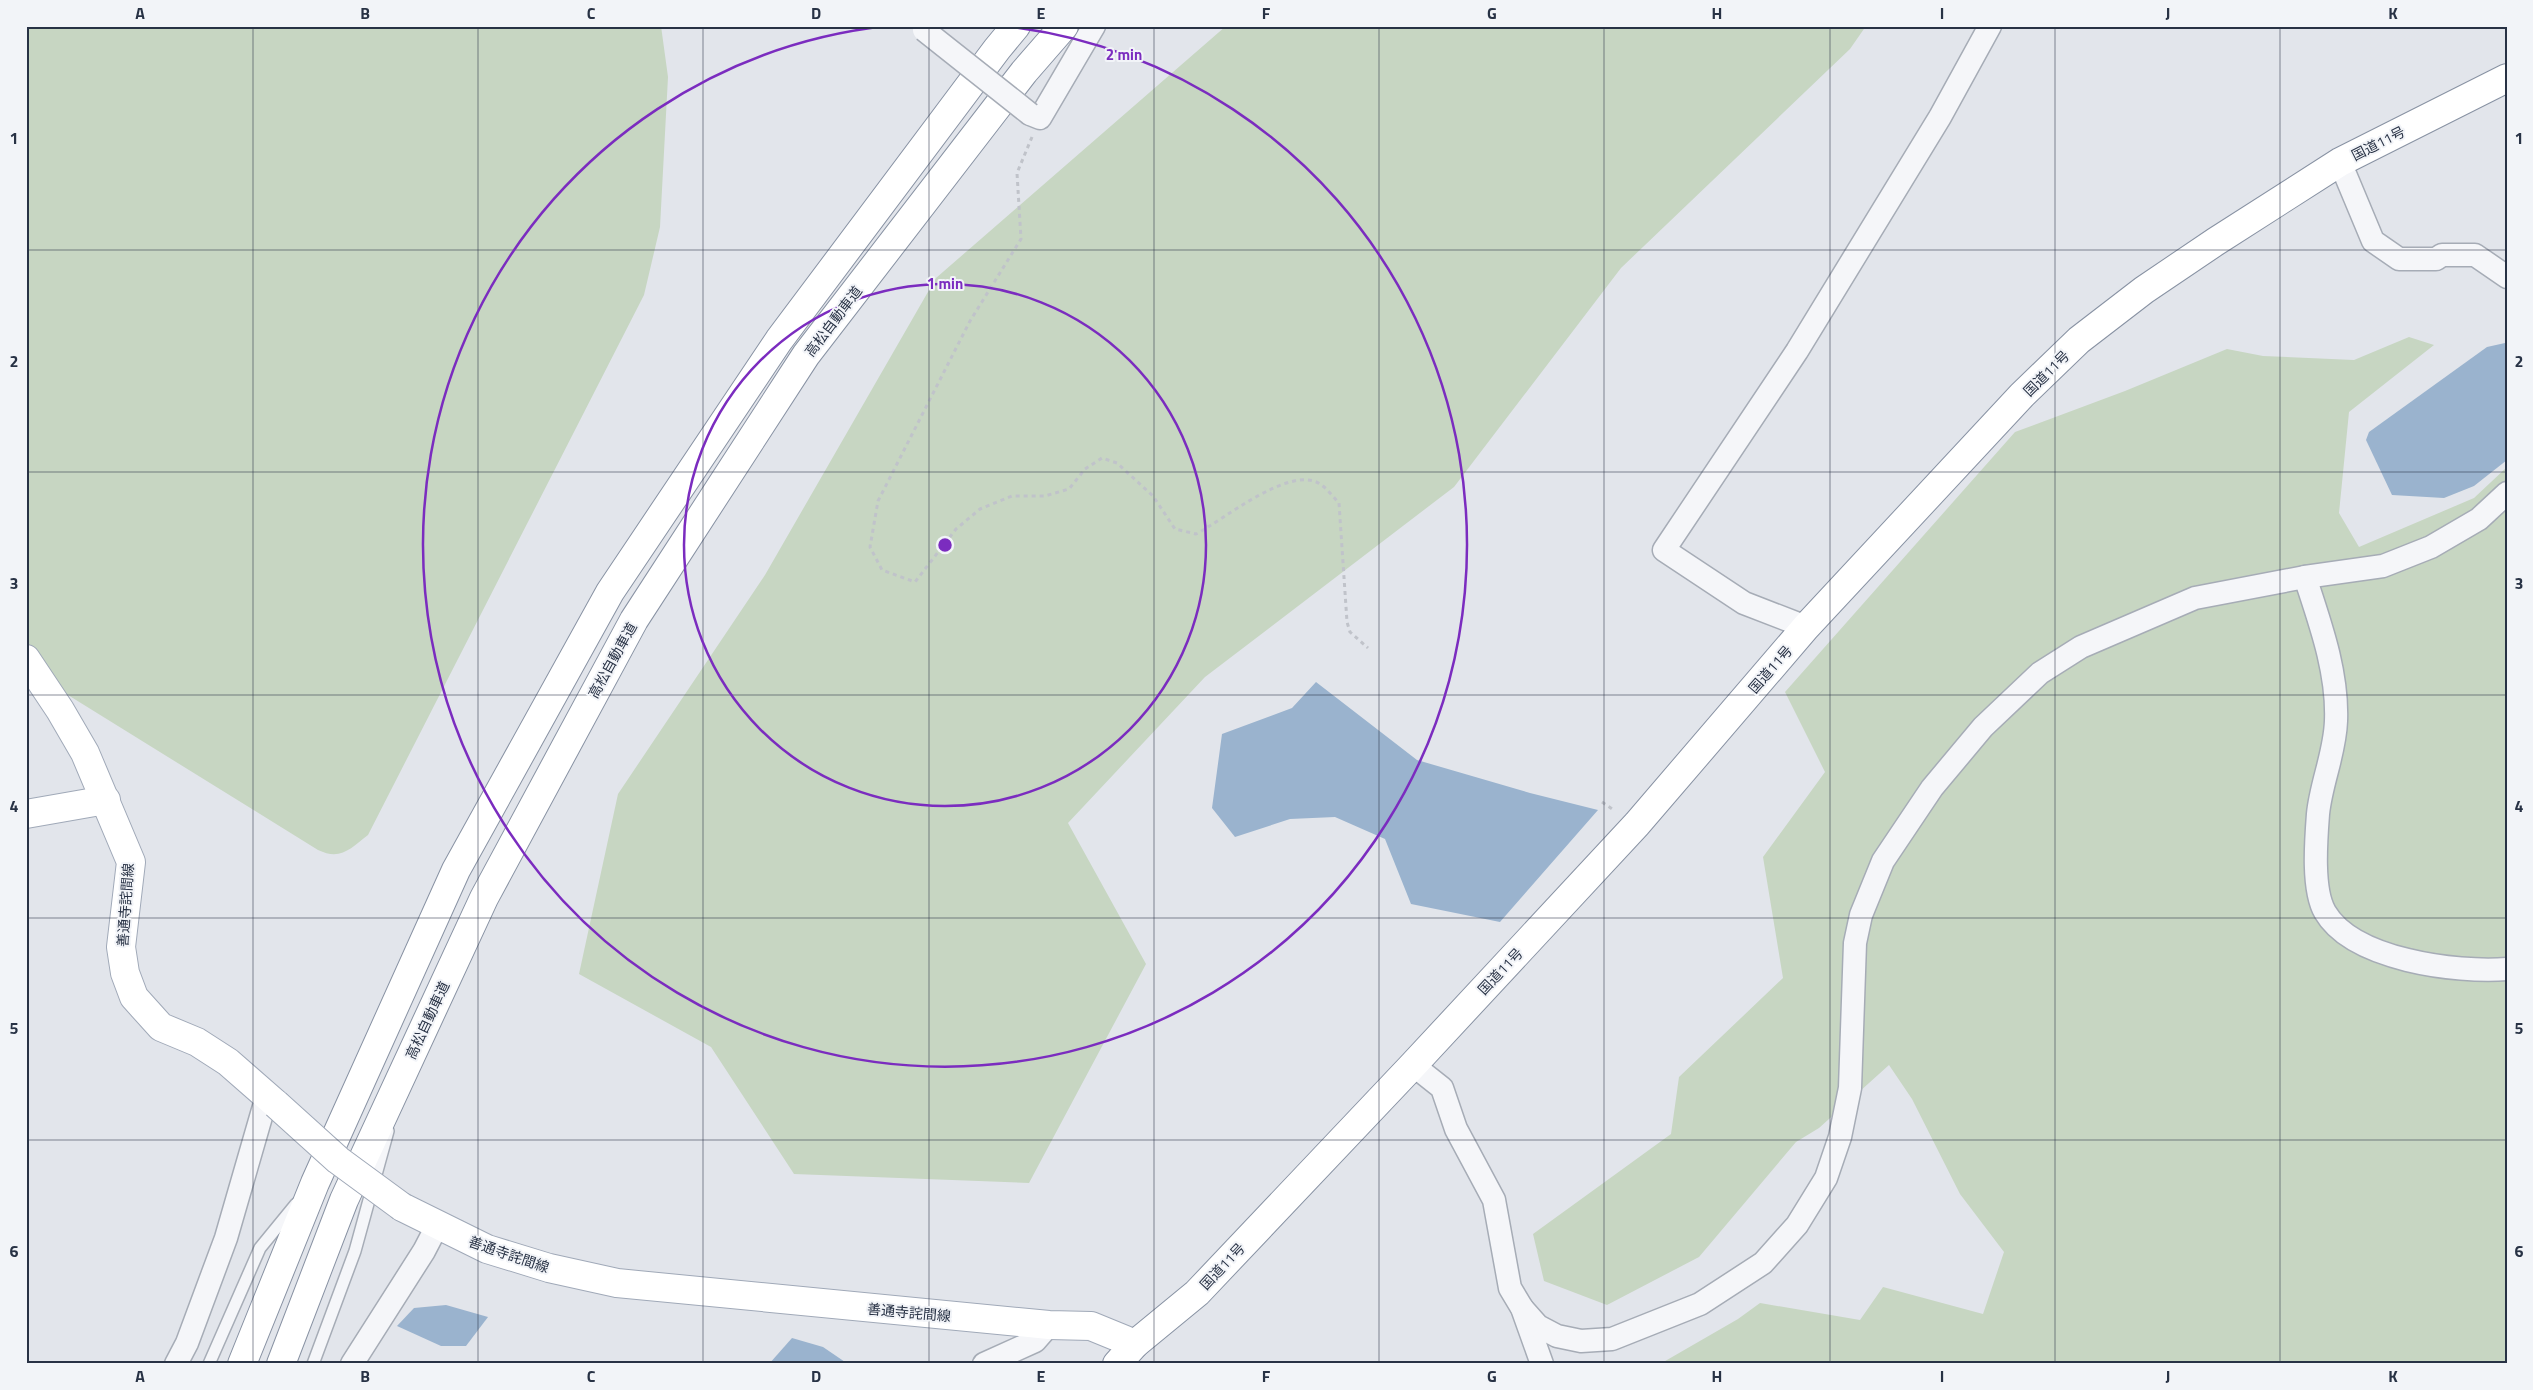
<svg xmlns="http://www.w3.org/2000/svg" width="2533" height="1390" font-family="'Titillium Web','Noto Sans JP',sans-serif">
<rect width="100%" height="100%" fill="#e2e5eb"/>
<!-- green -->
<g fill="#c7d6c2">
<path d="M26,26H661L668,77L660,227L644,295L368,835C351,848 341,861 318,850L26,669Z"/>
<path d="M1226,26H1866L1850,49L1621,268L1454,487L1205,677L1068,823L1146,964L1029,1183L794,1174L711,1047L579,974L618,794L765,575L936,278Z"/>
<path d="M2409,337L2434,345L2349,412L2339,513L2359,547L2474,498L2507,467V1364H1660L1738,1319L1760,1303L1860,1320L1883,1287L1983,1314L2004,1252L1960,1194L1912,1099L1889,1065L1819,1128L1796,1142L1699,1257L1607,1305L1544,1281L1533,1234L1671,1134L1679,1077L1783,978L1763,857L1825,772L1785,692L2015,432L2125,391L2227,349L2263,356L2354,360Z"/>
</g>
<!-- water -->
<g fill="#9ab3ce">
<path d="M2505,343L2507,344V460L2474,486L2444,498L2392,495L2366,440L2369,432L2487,347Z"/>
<path d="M1316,682L1417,760L1530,793L1598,810L1500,922L1411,904L1385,839L1335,817L1290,819L1235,837L1212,808L1222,734L1292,708Z"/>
<path d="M446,1305L488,1317L466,1346H441L397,1326L414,1308Z"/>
<path d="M792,1338L823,1347L848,1364H769Z"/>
</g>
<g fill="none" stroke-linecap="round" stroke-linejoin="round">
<defs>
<g id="lane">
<path d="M209,1364L260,1248L296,1204"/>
<path d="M313,1364L355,1251L388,1131"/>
</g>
<g id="street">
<path d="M1030,114L1040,118L1094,26"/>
<path d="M2340,162L2373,241L2399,259H2436L2442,255H2475L2507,277"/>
<path d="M2305,577C2320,623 2338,672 2336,721C2335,753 2321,783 2318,814C2316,840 2312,890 2325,912C2353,960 2456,973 2507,969"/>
<path d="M1806,627L1744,603L1664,550L1797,351L1940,117L1990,26"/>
<path d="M1413,1065L1442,1088L1456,1129L1494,1200L1510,1288L1522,1308L1542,1364"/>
<path d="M1522,1308L1538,1326L1557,1336L1581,1341L1612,1339L1700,1304L1763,1263L1797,1225L1826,1178L1840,1137L1850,1088L1855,943L1861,915L1883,861L1932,788L1983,727L2040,673L2081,647L2195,598L2305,577L2383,566L2431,547L2479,519L2507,493"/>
<path d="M176,1364L187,1343L226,1238L267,1096"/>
<path d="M352,1364L424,1251L437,1226"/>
<path d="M984,1364L1035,1341L1049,1325"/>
</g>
<g id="primary">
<path d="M26,659L60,710L85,753L131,862L121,947L125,973L134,997L161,1027L197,1042L228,1062L276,1104"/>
<path d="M26,814L106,800"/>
<path d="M402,1207L487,1249L549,1268L617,1283L1049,1325L1091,1326L1135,1344"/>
</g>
<g id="highway">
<path d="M242,1364L315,1183L456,870L610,592L779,340L997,49L1016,26"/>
<path d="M281,1364L344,1200L484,898L634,620L806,355L1024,72L1064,26"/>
<path d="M1117,1364L1135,1344L1197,1293L1413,1065L1637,824L1806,627L2022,395L2079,340L2144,290L2215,242L2340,162L2507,78"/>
</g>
</defs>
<!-- lane casing -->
<use href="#lane" stroke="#a6acb6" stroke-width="14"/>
<!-- street casing -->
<use href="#street" stroke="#a6acb6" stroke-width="25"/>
<!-- primary casing -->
<use href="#primary" stroke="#a0a9b8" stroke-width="30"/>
<!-- highway casing -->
<use href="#highway" stroke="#8892a3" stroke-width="30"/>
<!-- path -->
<g stroke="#c0c3ca" stroke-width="3" stroke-dasharray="4 4" stroke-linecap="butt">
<path d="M1032,137L1017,173L1021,239L970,321L878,501L870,547L882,570L915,582L956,529L980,509L1012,496H1045L1069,489L1085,469L1102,458L1117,463L1153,496L1175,529L1196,534C1222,521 1290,464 1320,484C1327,488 1333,497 1339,503L1347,622L1350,632L1368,648"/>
<path d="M1602,802L1615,811"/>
</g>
<!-- lane -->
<use href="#lane" stroke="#f5f6f9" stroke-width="11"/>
<!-- street -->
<use href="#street" stroke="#f5f6f9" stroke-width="22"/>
<!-- primary -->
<use href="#primary" stroke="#fff" stroke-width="28"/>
<!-- highway -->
<use href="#highway" stroke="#fff" stroke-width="28"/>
<defs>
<path id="street-bridge" d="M924,30L1030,114"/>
<path id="primary-bridge" d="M276,1104L338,1160L402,1207"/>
</defs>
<!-- street-bridge casing -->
<use href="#street-bridge" stroke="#a6acb6" stroke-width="25" stroke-linecap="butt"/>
<!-- primary-bridge casing -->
<use href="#primary-bridge" stroke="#a0a9b8" stroke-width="30" stroke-linecap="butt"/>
<!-- street-bridge -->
<use href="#street-bridge" stroke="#f5f6f9" stroke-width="22"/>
<!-- primary-bridge -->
<use href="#primary-bridge" stroke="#fff" stroke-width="28"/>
</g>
<!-- grid -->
<path fill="none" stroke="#283245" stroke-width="1" stroke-opacity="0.55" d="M253,26V1364M478,26V1364M703,26V1364M929,26V1364M1154,26V1364M1379,26V1364M1604,26V1364M1830,26V1364M2055,26V1364M2280,26V1364M26,250H2507M26,472H2507M26,695H2507M26,918H2507M26,1140H2507"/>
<!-- distance rings -->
<g fill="none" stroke="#7b2cbf" stroke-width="2.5">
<circle cx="945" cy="545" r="261"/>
<path d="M1004 26A522 522 0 1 1 886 26"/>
</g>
<g text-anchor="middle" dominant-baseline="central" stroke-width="4" stroke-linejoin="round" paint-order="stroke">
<!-- street labels -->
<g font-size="14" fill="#283245" stroke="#f2f4f8">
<text transform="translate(2378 143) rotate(-27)">国道11号</text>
<text transform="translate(833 321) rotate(-53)">高松自動車道</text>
<text transform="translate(2046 373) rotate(-45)">国道11号</text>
<text transform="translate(612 660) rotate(-61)">高松自動車道</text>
<text transform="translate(1770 669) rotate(-49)">国道11号</text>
<text transform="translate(125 905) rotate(-86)">善通寺詫間線</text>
<text transform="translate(1500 971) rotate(-47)">国道11号</text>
<text transform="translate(427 1020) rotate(-65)">高松自動車道</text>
<text transform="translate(509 1254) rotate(19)">善通寺詫間線</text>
<text transform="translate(1222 1266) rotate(-47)">国道11号</text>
<text transform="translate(909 1312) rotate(5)">善通寺詫間線</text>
</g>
</g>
<circle cx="945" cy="545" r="8" fill="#7b2cbf" stroke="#f2f4f8" stroke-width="2.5"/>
<g font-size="15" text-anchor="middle" font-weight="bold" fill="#7b2cbf" stroke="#f2f4f8" stroke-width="4" stroke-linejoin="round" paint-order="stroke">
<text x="1124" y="60">2 min</text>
<text x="945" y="289">1 min</text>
</g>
<!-- border -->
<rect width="2533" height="1390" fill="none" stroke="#f2f4f8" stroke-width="55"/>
<rect x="28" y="28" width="2478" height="1334" fill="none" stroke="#283245" stroke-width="2"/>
<g font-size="16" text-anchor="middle" font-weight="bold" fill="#283245">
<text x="140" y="19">A</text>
<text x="365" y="19">B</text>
<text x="591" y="19">C</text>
<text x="816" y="19">D</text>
<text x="1041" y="19">E</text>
<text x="1266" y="19">F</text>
<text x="1492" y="19">G</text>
<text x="1717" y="19">H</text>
<text x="1942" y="19">I</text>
<text x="2168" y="19">J</text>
<text x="2393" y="19">K</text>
<text x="14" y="144">1</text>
<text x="2519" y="144">1</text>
<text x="14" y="367">2</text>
<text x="2519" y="367">2</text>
<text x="14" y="589">3</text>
<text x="2519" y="589">3</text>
<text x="14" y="812">4</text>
<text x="2519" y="812">4</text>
<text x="14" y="1034">5</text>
<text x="2519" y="1034">5</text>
<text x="14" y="1257">6</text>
<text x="2519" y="1257">6</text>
<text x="140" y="1382">A</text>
<text x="365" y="1382">B</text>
<text x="591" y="1382">C</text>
<text x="816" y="1382">D</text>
<text x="1041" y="1382">E</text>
<text x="1266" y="1382">F</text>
<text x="1492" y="1382">G</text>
<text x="1717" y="1382">H</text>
<text x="1942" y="1382">I</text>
<text x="2168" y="1382">J</text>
<text x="2393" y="1382">K</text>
</g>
</svg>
